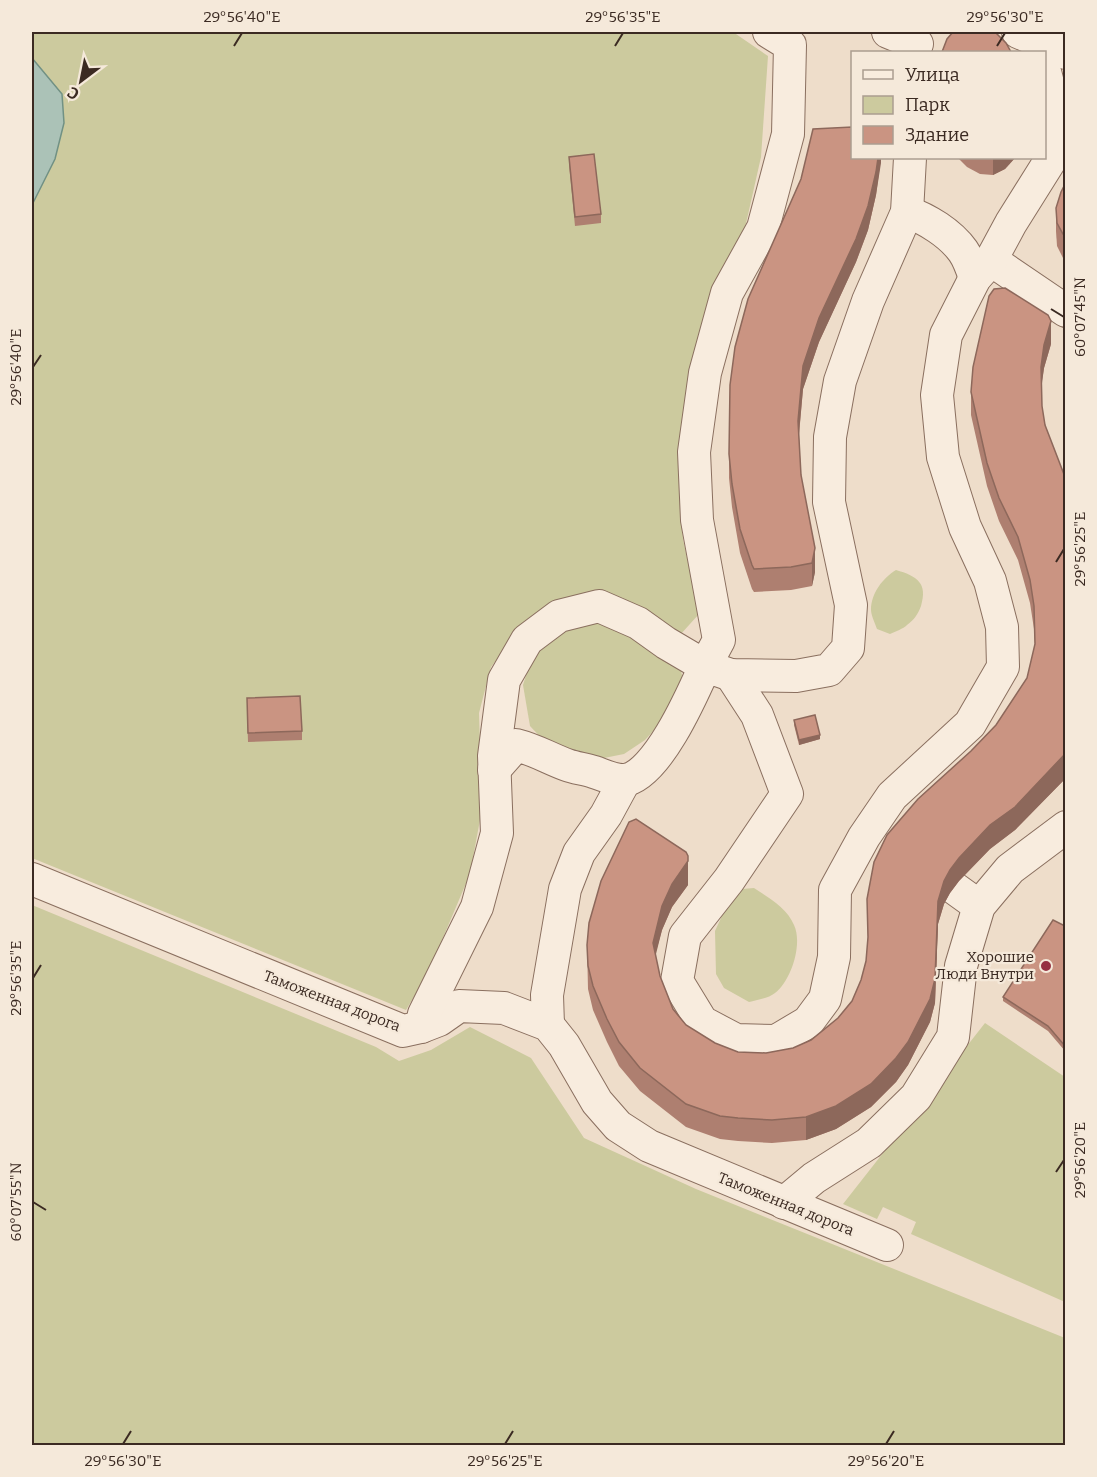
<svg xmlns="http://www.w3.org/2000/svg" width="1097" height="1477" font-family="Bitter,serif">
<rect width="100%" height="100%" fill="#eeddca"/>
<!-- green -->
<g fill="#ccca9e">
<path d="M32,32H733L768,56L761,157L745,228L691,373L678,455L683,539L699,614L680,635L644,608L600,590L554,602L521,627L491,667L479,713L482,809L470,874L428,973L406,1010L32,858Z"/>
<path d="M896,570C917,576 928,583 921,606C918,614 914,620 907,625C903,629 896,631 890,634L877,629C875,623 871,615 871,610C871,593 883,578 896,570Z"/>
<path d="M597,615L663,655L681,671L684,683L666,717L645,740L624,754L599,759L547,744L530,726L523,685L529,666L553,632Z"/>
<path d="M754,888C769,898 787,908 794,925C803,944 791,981 775,993C769,998 757,1000 749,1002L724,988L716,974L715,931L727,905L742,889Z"/>
<path d="M32,905L376,1047L399,1061L431,1050L470,1027L531,1058L584,1138L696,1189L1065,1338V1445H32Z"/>
<path d="M985,1023L1065,1077V1302L911,1234L916,1222L883,1207L877,1219L843,1204Z"/>
</g>
<!-- water -->
<path fill="#abc2b7" stroke="#719184" stroke-width="1.5" d="M32,58L62,94L64,123L55,159L32,205Z"/>
<g fill="none" stroke-linecap="round" stroke-linejoin="round">
<defs>
<g id="minor">
<path d="M888,32L917,44"/>
<path d="M1018,32L1066,53"/>
<path d="M1044,68L1054,106L1053,156"/>
<path d="M907,212C927,219 950,233 963,251C968,258 972,269 975,278"/>
<path d="M991,260L1066,311"/>
<path d="M731,675L757,715L787,794L729,880L685,936L677,981L702,1022L736,1040L776,1041L808,1022L825,999L834,957L835,890L864,837L892,796L970,724L1003,667L1002,627L990,581L965,527L943,457L937,395L946,335L975,278L991,260L1011,223L1053,156L1066,149"/>
<path d="M494,770L516,745C536,750 548,758 567,765C575,768 585,769 594,772C603,775 615,781 625,780C657,776 693,693 705,666L731,675L796,676L829,670L848,648L851,605L829,502L830,437L840,381L868,301L907,212L910,158"/>
<path d="M32,879L403,1031L421,1027L439,1020L459,1006L504,1008L548,1025L564,1045L597,1102L618,1126L649,1146L887,1245"/>
<path d="M954,888L979,906"/>
<path d="M548,1025L547,995L565,889L579,853L606,815L625,780"/>
<path d="M421,1027L424,1014L477,907L497,833L494,756L504,680L527,640L559,616L599,606L638,623L666,643L705,666L719,640L697,520L694,452L705,373L727,293L763,228L788,134L790,45L769,32"/>
<path d="M784,1203L814,1178L869,1143L916,1097L953,1037L961,966L979,906L1010,869L1066,827"/>
</g>
</defs>
<!-- minor casing -->
<use href="#minor" stroke="#8a6f5f" stroke-width="34"/>
<!-- minor -->
<use href="#minor" stroke="#f8ecde" stroke-width="32"/>
</g>
<!-- wall -->
<g fill="#ae7f70">
<path d="M569,157L601,214V223L575,226L569,165Z"/>
<path d="M881,158L876,195L868,230L856,262L819,342L803,389L799,435L801,475L815,572L812,586L791,590L754,592L752,589L740,553L732,507L729,478V454Z"/>
<path d="M958,158H1015L1005,169L993,175L980,174L967,167Z"/>
<path d="M1065,184V259L1063,258L1057,246L1056,231V208Z"/>
<path d="M1051,344L1044,368L1041,387L1042,406L1063,781L1015,830L990,849L959,881L950,893L944,904L938,924L935,1003L930,1022L908,1065L896,1082L871,1107L836,1129L806,1140L772,1143L738,1141L720,1139L686,1127L640,1091L619,1066L607,1042L593,1010L588,989L587,945L688,879V885L672,907L662,930L655,955L660,976L673,1009L686,1025L715,1043L738,1052L766,1053L793,1048L811,1040L838,1018L852,1001L861,980L866,961L868,942L867,899L971,751L996,725L1027,678L1035,645L1034,629L1030,603L1018,560L999,521L987,486L971,415V392Z"/>
<path d="M247,707L302,731V740L248,742Z"/>
<path d="M794,720L820,739L799,745L794,725Z"/>
<path d="M1065,926V1051L1048,1031L1003,1001V997Z"/>
</g>
<!-- shaded-wall -->
<g fill="#8d685b">
<path d="M878,158H881V163L876,195L868,230L856,262L819,342L803,389L798,444V421L803,366L819,318Z"/>
<path d="M993,158H1015L1005,169L993,175Z"/>
<path d="M1051,321V344L1044,368L1041,391V367L1044,345Z"/>
<path d="M815,548V572L812,586V563Z"/>
<path d="M820,735V739L799,745V740Z"/>
<path d="M1065,754V777L1063,781L1015,830L990,849L959,881L950,893L944,904L938,924L935,1003L930,1022L908,1065L896,1082L871,1107L836,1129L806,1140V1117L938,901L944,881L950,870L959,858L990,825Z"/>
<path d="M688,856V885L672,907L662,930L653,966V943L662,906L672,884Z"/>
</g>
<!-- building -->
<g fill="#ca9482" stroke="#8d685b" stroke-width="1.5">
<path d="M953,32H995L1006,43L1011,52H942L947,39Z"/>
<path d="M852,127V158H878L876,172L868,206L856,239L819,318L803,366L798,421L801,475L815,548L812,563L791,567L754,569L752,565L740,529L732,484L729,454L730,385L735,347L748,299L801,179L813,129Z"/>
<path d="M594,154L601,214L575,217L569,157Z"/>
<path d="M1065,184V236L1063,234L1057,223L1056,208L1061,192Z"/>
<path d="M1005,288L1048,315L1051,321L1044,345L1041,367L1042,406L1045,425L1065,477V754L1015,807L990,825L959,858L950,870L944,881L938,901L935,979L930,999L908,1042L896,1058L871,1084L836,1106L806,1117L772,1120L738,1118L720,1116L686,1104L640,1068L619,1042L607,1019L593,986L588,966L587,945L589,923L601,881L629,822L636,819L686,852L688,856V861L672,884L662,906L653,943L660,976L673,1009L686,1025L715,1043L738,1052L766,1053L793,1048L811,1040L838,1018L852,1001L861,980L866,961L868,937L867,899L874,862L887,835L918,799L971,751L996,725L1027,678L1035,644L1034,606L1030,580L1018,537L999,498L987,463L971,392L973,367L989,296L994,289Z"/>
<path d="M300,696L302,731L248,733L247,698Z"/>
<path d="M815,715L820,735L799,740L794,720Z"/>
<path d="M1053,920L1065,926V1046L1048,1026L1003,997Z"/>
</g>
<!-- ticks -->
<path fill="none" stroke="#3b2a22" stroke-width="2" d="M234,46L242,33M615,46L623,33M997,46L1005,33M1051,309L1064,317M33,367L41,355M1056,562L1064,549M33,978L41,965M1056,1172L1064,1160M33,1202L46,1210M123,1444L131,1431M505,1444L513,1431M886,1444L894,1431"/>
<!-- markers -->
<circle fill="#973142" stroke="#f5e9da" stroke-width="2" cx="1046" cy="966" r="6"/>
<g text-anchor="middle" dominant-baseline="central" stroke-width="4.5" stroke-linejoin="round" paint-order="stroke">
<!-- poi labels -->
<g font-size="15" fill="#3b2a22" stroke="#f5e9da" text-anchor="end">
<text x="1034" y="957">Хорошие<tspan x="1034" dy="17">Люди Внутри</tspan></text>
</g>
<!-- street labels -->
<g font-size="15" fill="#3b2a22" stroke="#f5e9da">
<text transform="translate(332 1001) rotate(21)">Таможенная дорога</text>
<text transform="translate(786 1204) rotate(22)">Таможенная дорога</text>
</g>
</g>
<!-- border -->
<rect width="1097" height="1477" fill="none" stroke="#f5e9da" stroke-width="66"/>
<!-- legend -->
<rect x="851" y="51" width="195" height="108" fill="#f5e9da" stroke="#ab9d90" stroke-width="1.5"/>
<rect x="863" y="70" width="30" height="9" fill="#f8ecde" stroke="#ab9d90" stroke-width="1.5"/>
<text x="905" y="81" font-size="18" fill="#3b2a22">Улица</text>
<rect x="863" y="96" width="30" height="18" fill="#ccca9e" stroke="#ab9d90" stroke-width="1.5"/>
<text x="905" y="111" font-size="18" fill="#3b2a22">Парк</text>
<rect x="863" y="126" width="30" height="18" fill="#ca9482" stroke="#ab9d90" stroke-width="1.5"/>
<text x="905" y="141" font-size="18" fill="#3b2a22">Здание</text>
<!-- north arrow -->
<g transform="translate(81 81) rotate(212)" stroke="#f5e9da" stroke-width="4.5" paint-order="stroke">
<path d="M0-4.5L10 22L0 15L-10 22Z" fill="#3b2a22"/>
<text y="-9" font-size="16" font-weight="bold" text-anchor="middle" fill="#3b2a22">С</text>
</g>
<rect x="33" y="33" width="1031" height="1411" fill="none" stroke="#3b2a22" stroke-width="2"/>
<g font-size="15" text-anchor="middle" fill="#3b2a22">
<text x="242" y="22">29°56'40"E</text>
<text x="623" y="22">29°56'35"E</text>
<text x="1005" y="22">29°56'30"E</text>
<text transform="translate(1080 317) rotate(-90)" y="5">60°07'45"N</text>
<text transform="translate(16 367) rotate(-90)" y="5">29°56'40"E</text>
<text transform="translate(1080 549) rotate(-90)" y="5">29°56'25"E</text>
<text transform="translate(16 978) rotate(-90)" y="5">29°56'35"E</text>
<text transform="translate(1080 1160) rotate(-90)" y="5">29°56'20"E</text>
<text transform="translate(16 1202) rotate(-90)" y="5">60°07'55"N</text>
<text x="123" y="1466">29°56'30"E</text>
<text x="505" y="1466">29°56'25"E</text>
<text x="886" y="1466">29°56'20"E</text>
</g>
</svg>
